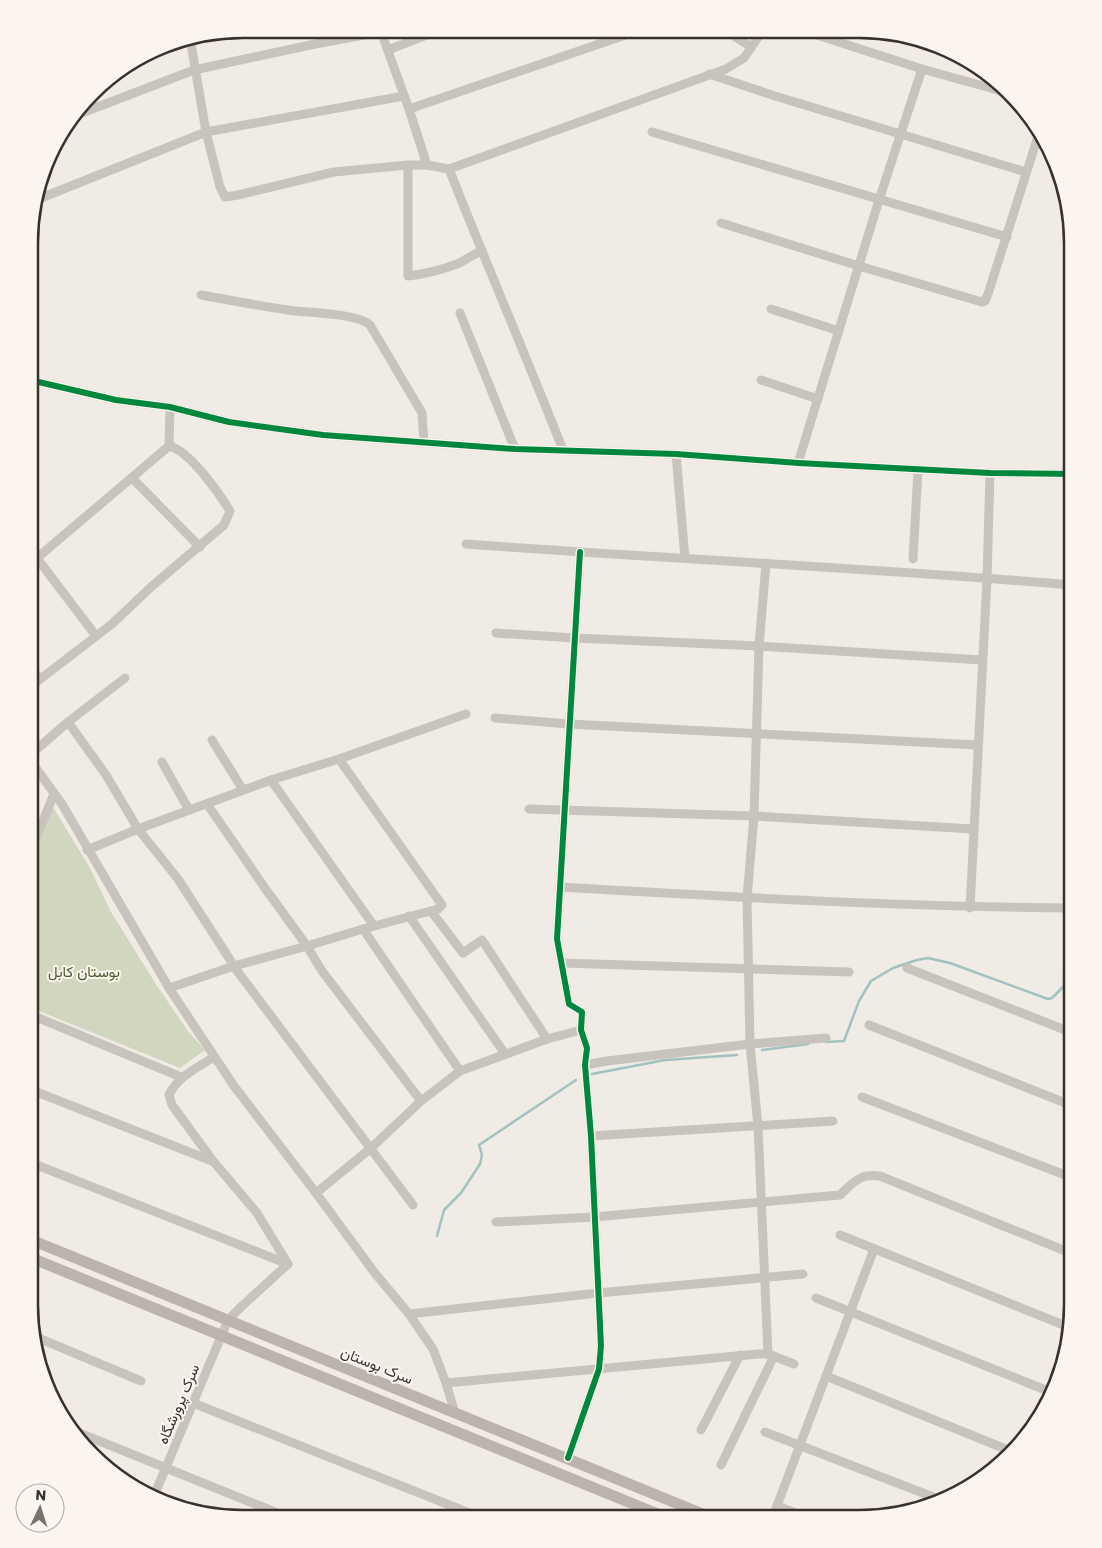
<svg xmlns="http://www.w3.org/2000/svg" width="1102" height="1548" font-family="Poppins,Vazirmatn,sans-serif">
<rect width="100%" height="100%" fill="#f0ebe5"/>
<!-- park -->
<path fill="#d1d6bf" d="M51,804L90,868L111,912L157,986L188,1031L205,1050L180,1068L29,1007L30,857Z"/>
<g fill="none" stroke-linecap="round" stroke-linejoin="round">
<!-- stream -->
<g stroke="#a1c2c1" stroke-width="2.5">
<path d="M1065,902L1073,783"/>
<path d="M826,1042L844,1041L859,1001L871,981L893,968L917,960L928,958L950,963L1048,999L1052,998L1064,986L1065,910"/>
<path d="M762,1050L808,1044"/>
<path d="M592,1074L665,1060L737,1055"/>
<path d="M437,1236L444,1210L461,1193L480,1164L482,1155L479,1145L576,1080"/>
</g>
<!-- street -->
<g stroke="#c9c3be" stroke-width="9">
<path d="M380,29L409,109L427,165"/>
<path d="M725,30L751,47"/>
<path d="M817,35L922,69L1005,92"/>
<path d="M190,38L206,132L220,187L225,197L238,195L334,172L408,165H427L449,169L726,69L744,58L763,30"/>
<path d="M388,50L442,29"/>
<path d="M709,74L775,96L1026,172"/>
<path d="M409,109L640,30"/>
<path d="M74,116L194,70L315,44L381,32"/>
<path d="M652,132L1007,237"/>
<path d="M408,165V276C425,274 441,270 457,264C466,260 473,254 482,251"/>
<path d="M449,169C486,263 526,356 563,450"/>
<path d="M36,200L206,132L404,96"/>
<path d="M721,223L859,266L982,302L985,301L988,294L1039,133"/>
<path d="M201,295C230,300 259,306 288,310C307,313 357,313 370,325L422,413L424,443"/>
<path d="M771,309L839,331"/>
<path d="M460,313L515,449"/>
<path d="M30,380L116,400L170,407L229,422L323,435L515,449L676,454L798,463L990,473L1073,474"/>
<path d="M761,380L818,399"/>
<path d="M676,454L685,558"/>
<path d="M798,463L879,200L922,69"/>
<path d="M132,478L200,547"/>
<path d="M466,544C668,559 871,568 1073,585"/>
<path d="M30,549L96,636"/>
<path d="M37,558L169,446"/>
<path d="M913,559L918,470"/>
<path d="M766,563L759,646L754,816L747,898L750,1044L758,1126L768,1354"/>
<path d="M496,633L575,638L759,646L982,660"/>
<path d="M30,666L40,679"/>
<path d="M30,687L112,624L151,587L224,525L230,511C219,493 189,450 169,446L170,407"/>
<path d="M495,718L569,724L977,745"/>
<path d="M68,722L106,775L138,829L178,879L238,972L413,1205"/>
<path d="M212,740L243,790"/>
<path d="M30,755L68,722L125,678"/>
<path d="M30,760L62,804L169,988L234,1086L316,1193L374,1272L409,1314L433,1349L446,1383L455,1413"/>
<path d="M162,762L189,810"/>
<path d="M271,780L374,926"/>
<path d="M207,804L267,891L307,946L322,971L421,1101"/>
<path d="M529,809L754,816L973,829"/>
<path d="M87,850L138,829L271,780L339,759L466,714"/>
<path d="M30,852L54,794"/>
<path d="M560,887C731,897 902,907 1073,908"/>
<path d="M970,908L987,579L990,473"/>
<path d="M431,911L463,953L482,940L547,1039"/>
<path d="M409,916L505,1054"/>
<path d="M363,929L460,1071"/>
<path d="M561,963L849,972"/>
<path d="M907,968L1073,1033"/>
<path d="M169,988L234,966L307,946L363,929L438,909L442,905L339,759"/>
<path d="M29,1014L181,1077"/>
<path d="M869,1025L1073,1106"/>
<path d="M214,1057C197,1068 178,1076 169,1095L172,1105L213,1161L257,1213L288,1264"/>
<path d="M585,1065L607,1061L750,1044L826,1038"/>
<path d="M29,1089L212,1161"/>
<path d="M862,1097L1073,1178"/>
<path d="M591,1136L833,1121"/>
<path d="M29,1162L288,1264"/>
<path d="M316,1193L371,1148L421,1101L460,1071L547,1039L581,1030"/>
<path d="M496,1222L594,1217L840,1195C854,1182 860,1173 880,1176L1073,1254"/>
<path d="M840,1235L1071,1328"/>
<path d="M816,1298L1053,1393"/>
<path d="M409,1314L598,1293L803,1274"/>
<path d="M36,1337L141,1381"/>
<path d="M826,1376L1013,1452"/>
<path d="M446,1383L758,1354H768L794,1364"/>
<path d="M193,1403L482,1518"/>
<path d="M701,1430L740,1355"/>
<path d="M77,1432L290,1518"/>
<path d="M765,1432L941,1500"/>
<path d="M568,1458L599,1369L601,1346L591,1136L585,1065L587,1048L581,1030L582,1012L569,1004L557,939L580,552"/>
<path d="M721,1465L774,1356"/>
<path d="M153,1498L228,1320L242,1306L288,1264"/>
<path d="M777,1506L812,1519"/>
<path d="M772,1519L874,1249"/>
</g>
<!-- secondary -->
<g stroke="#bab3ae" stroke-width="11">
<path d="M29,1239L715,1519"/>
<path d="M29,1257L670,1519"/>
</g>
<defs>
<g id="cycleway">
<path d="M30,380L116,400L170,407L229,422L323,435L515,449L676,454L798,463L990,473L1073,474"/>
<path d="M568,1458L599,1369L601,1346L591,1136L585,1065L587,1048L581,1030L582,1012L569,1004L557,939L580,552"/>
</g>
</defs>
<!-- cycleway casing -->
<use href="#cycleway" stroke="#fbf5ee" stroke-width="9"/>
<!-- cycleway -->
<use href="#cycleway" stroke="#00873e" stroke-width="6"/>
</g>
<g text-anchor="middle" dominant-baseline="central" stroke-width="4" stroke-linejoin="round" paint-order="stroke">
<!-- park labels -->
<g font-size="15" fill="#4a5a2e" stroke="#fbf5ee">
<text x="84" y="971">بوستان کابل</text>
</g>
<!-- street labels -->
<g font-size="15" fill="#3b302b" stroke="#fbf5ee">
<text transform="translate(377 1365) rotate(22)">سرک بوستان</text>
<text transform="translate(178 1404) rotate(-67)">سرک پرورشگاه</text>
</g>
</g>
<!-- crop -->
<path d="M0 0H1102V1548H0ZM243 38H859A205 205 0 0 1 1064 243V1305A205 205 0 0 1 859 1510H243A205 205 0 0 1 38 1305V243A205 205 0 0 1 243 38Z" fill="#fbf5ee" fill-rule="evenodd"/>
<path fill="none" stroke="#3b302b" stroke-width="2.5" d="M243 38H859A205 205 0 0 1 1064 243V1305A205 205 0 0 1 859 1510H243A205 205 0 0 1 38 1305V243A205 205 0 0 1 243 38Z"/>
<!-- north arrow -->
<g transform="translate(40 1508) rotate(4)"><circle r="24" fill="#fbf5ee" stroke="#aea6a0"/>
<path d="M0-4L9 19L0 12L-9 19Z" fill="#7a716c"/>
<text y="-8" font-size="14" font-weight="bold" text-anchor="middle" fill="#3b302b">N</text>
</g>
</svg>
